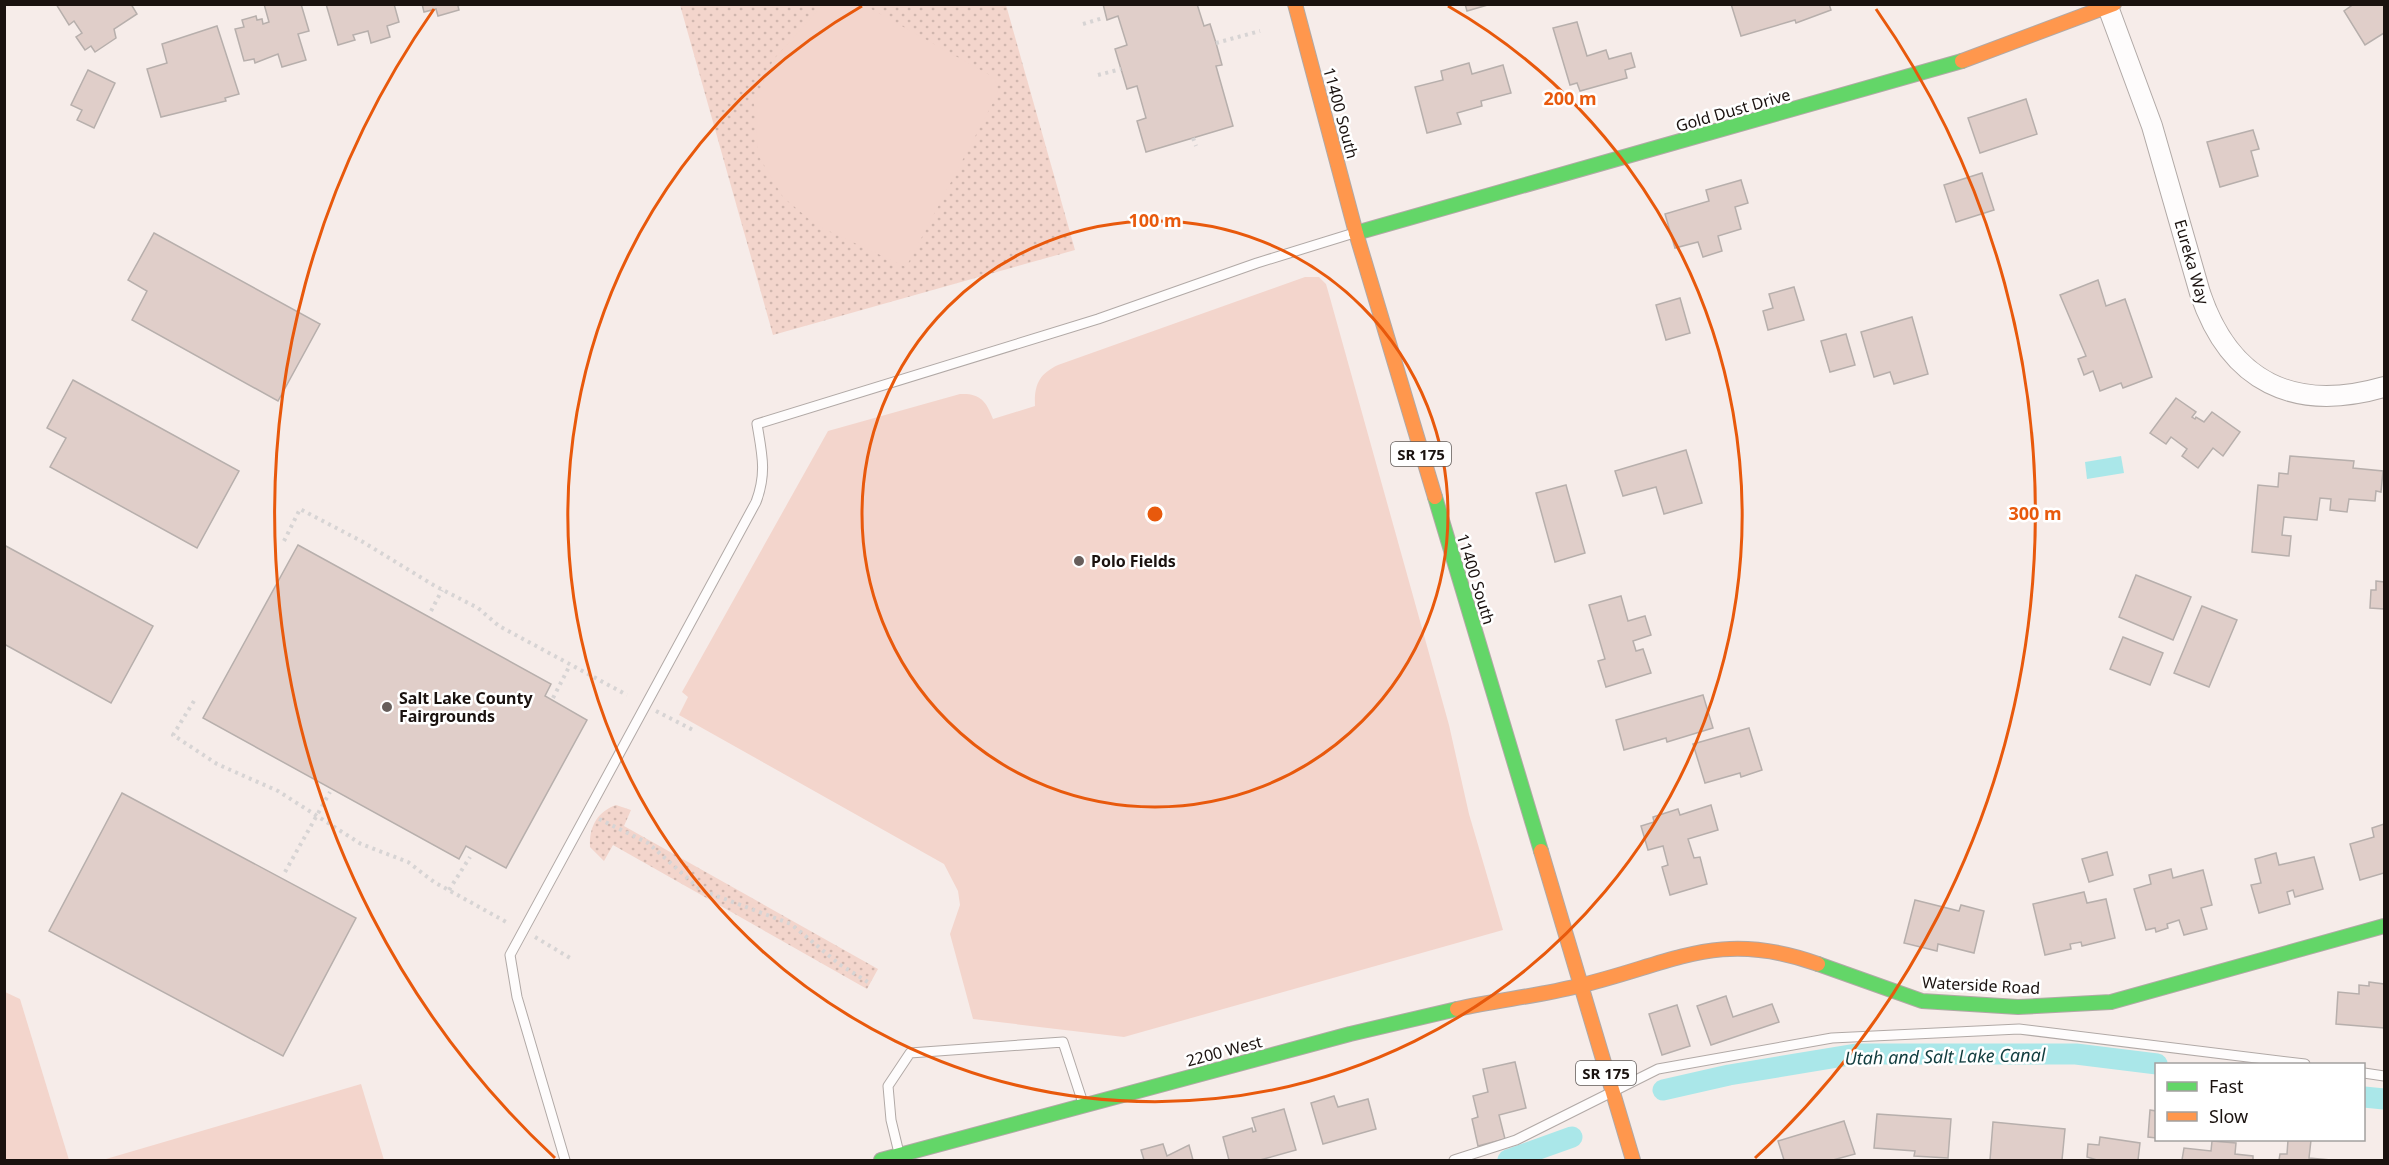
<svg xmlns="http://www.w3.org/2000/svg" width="2389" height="1165" font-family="'Noto Sans',sans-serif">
<defs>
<pattern id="grass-dots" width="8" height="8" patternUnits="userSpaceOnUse" patternTransform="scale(1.5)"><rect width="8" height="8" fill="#f3d5cc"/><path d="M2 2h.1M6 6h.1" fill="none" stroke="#d0b6ae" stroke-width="1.8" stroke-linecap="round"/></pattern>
</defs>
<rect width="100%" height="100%" fill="#f6ece9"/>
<!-- grass -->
<g fill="url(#grass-dots)">
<path d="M680,5H1006L1075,250L773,335Z"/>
<path d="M616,805L631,810L624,826L878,969L867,989L613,845L604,861L590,847C589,827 597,812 616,805Z"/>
</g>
<!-- park -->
<g fill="#f3d5cc">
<path d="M823,5H864L995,78L998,93L906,267L816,225L783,197L758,155L754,103L773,60Z"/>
<path d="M1305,277H1319L1326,284L1330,298L1449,725L1469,814L1503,930L1124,1037L973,1019L950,934L960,905L958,891L944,864L679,715L688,697L682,692L828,431L960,394C979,393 986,400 993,419L1035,406C1034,385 1039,374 1058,365Z"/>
<path d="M5,992L20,999L69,1160H5Z"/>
<path d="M361,1084L384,1160L106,1159Z"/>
</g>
<!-- water -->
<path fill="#aae7e9" d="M2121,456L2124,473L2087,479L2085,462Z"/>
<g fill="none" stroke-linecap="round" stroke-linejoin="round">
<!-- canal -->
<g stroke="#aae7e9" stroke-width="21">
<path d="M1663,1090L1729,1075L1856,1054H2076L2157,1064"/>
<path d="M2364,1097L2384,1099"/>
<path d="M1508,1160L1572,1137"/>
</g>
</g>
<!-- building -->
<g fill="#e0cec9" stroke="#b7afac" stroke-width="1.5">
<path d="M56,4H131L137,14L114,29L116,38L95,52L91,46L85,50L76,37L82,33L74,21L69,25Z"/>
<path d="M264,4H301L309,31L298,34L306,60L282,67L278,54L255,63L254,59L244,61L235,29L244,27L242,20L256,16L257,20L262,19L263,24L269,22Z"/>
<path d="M326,4H394L399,22L387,26L390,37L371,43L368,31L353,35L355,40L338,45Z"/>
<path d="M422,4H462L458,6L459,10L438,16L436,9L424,12Z"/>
<path d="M1103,4H1197L1204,26L1210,24L1216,43L1222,65L1216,66L1233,126L1146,152L1137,121L1146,118L1137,86L1127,89L1115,49L1127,45L1118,16L1107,20Z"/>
<path d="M1465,4H1491L1467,11Z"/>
<path d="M1731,4H1829L1831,10L1796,23L1795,20L1741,36Z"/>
<path d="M2354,4H2384V33L2365,45L2344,11Z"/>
<path d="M1577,22L1587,56L1606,50L1609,59L1631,53L1635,67L1625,70L1627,78L1580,91L1577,83L1570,85L1553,28Z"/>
<path d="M217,26L239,94L225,98L226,101L161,117L147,69L167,63L162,44Z"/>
<path d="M1469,63L1472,74L1503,65L1511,93L1481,101L1482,106L1457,113L1461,124L1427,133L1415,87L1443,80L1441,71Z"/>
<path d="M88,70L115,83L94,128L77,120L82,110L71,105Z"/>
<path d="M2026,99L2037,134L1980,153L1968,118Z"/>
<path d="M2253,130L2259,149L2251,151L2258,176L2220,187L2207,142Z"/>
<path d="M1982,173L1994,210L1956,222L1944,185Z"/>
<path d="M1741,180L1748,203L1735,207L1741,229L1718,236L1722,251L1703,257L1698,242L1675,248L1665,214L1709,201L1706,190Z"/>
<path d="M154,233L320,324L278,401L132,320L147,291L128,280Z"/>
<path d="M2098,280L2106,306L2125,299L2152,377L2123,388L2121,383L2100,391L2093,371L2084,375L2078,359L2086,356L2060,295Z"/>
<path d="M1794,287L1804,320L1768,330L1763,311L1773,308L1769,294Z"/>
<path d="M1680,298L1690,333L1666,340L1656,305Z"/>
<path d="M1912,317L1928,374L1894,384L1890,372L1874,377L1861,332Z"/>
<path d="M1846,334L1855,365L1830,372L1821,341Z"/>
<path d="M73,380L239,471L197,548L50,467L66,438L47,428Z"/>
<path d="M2176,398L2196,412L2192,417L2195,419L2196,417L2204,422L2212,412L2240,432L2223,456L2213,448L2198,468L2182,456L2187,449L2171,437L2166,444L2150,433Z"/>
<path d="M1686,450L1702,503L1664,514L1656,487L1623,496L1615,471Z"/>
<path d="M2290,456L2354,461L2353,468L2383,471L2381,492L2376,491L2375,501L2349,499L2347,512L2330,510L2331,499L2320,498L2317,520L2284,517L2282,535L2291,536L2289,556L2252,552L2258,485L2278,487L2279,473L2288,474Z"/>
<path d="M1566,485L1585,553L1555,562L1536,493Z"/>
<path d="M4,545L153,626L111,703L4,644Z"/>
<path d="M298,545L551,684L545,696L587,720L506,868L466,846L459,859L203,718Z"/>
<path d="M2136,575L2191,597L2173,640L2119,617Z"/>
<path d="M2376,581L2384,582V609L2370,608L2371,590H2376Z"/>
<path d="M1621,596L1628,621L1645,616L1651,635L1633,641L1636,651L1643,649L1651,673L1606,687L1598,661L1605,659L1589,605Z"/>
<path d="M2202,606L2237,620L2209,687L2174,673Z"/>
<path d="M2123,637L2163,653L2150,685L2110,669Z"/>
<path d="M1703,695L1713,728L1667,742L1666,738L1624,750L1616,720Z"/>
<path d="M1749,728L1762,770L1741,777L1740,773L1705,783L1693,744Z"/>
<path d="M122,793L356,918L283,1056L49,931Z"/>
<path d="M1711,805L1718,830L1688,839L1694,858L1700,857L1707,884L1670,895L1662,867L1668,865L1663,846L1648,850L1641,826L1654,822L1653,817L1678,809L1680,815Z"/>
<path d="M2384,824V873L2360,880L2350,844L2374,837L2372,828Z"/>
<path d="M2107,852L2113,875L2089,882L2082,859Z"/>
<path d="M2276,853L2279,865L2314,857L2323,889L2295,897L2293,890L2287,892L2290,904L2259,913L2251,885L2261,883L2255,859Z"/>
<path d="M2171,869L2173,878L2203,870L2212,905L2201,908L2207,929L2184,935L2179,920L2167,924L2168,928L2156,932L2155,928L2146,930L2134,889L2151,884L2149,875Z"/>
<path d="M2084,892L2087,903L2106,899L2115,938L2082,946L2081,942L2070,944L2071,949L2045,955L2033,904Z"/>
<path d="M1915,900L1959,911L1961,905L1984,911L1974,953L1938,944L1937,951L1904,943Z"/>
<path d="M2369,982L2384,984V1028L2336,1024L2338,992L2359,994V985L2369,986Z"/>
<path d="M1726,996L1733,1017L1772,1004L1779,1022L1711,1045L1697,1006Z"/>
<path d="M1677,1005L1690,1046L1662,1055L1649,1014Z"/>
<path d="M1515,1062L1526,1108L1499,1115L1505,1139L1478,1146L1472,1119L1478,1117L1473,1096L1488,1092L1483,1069Z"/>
<path d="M1334,1096L1338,1107L1368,1099L1376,1129L1323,1144L1311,1103Z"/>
<path d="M1284,1109L1296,1150L1260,1160H1229L1223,1137L1252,1128L1253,1132L1256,1131L1252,1118Z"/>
<path d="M2150,1110L2156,1111V1138L2148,1137Z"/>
<path d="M1877,1114L1951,1119L1948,1158L1914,1156L1915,1151L1874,1148Z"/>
<path d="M1844,1121L1855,1154L1833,1160H1784L1778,1141Z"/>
<path d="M1993,1122L2065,1129L2062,1160H1990Z"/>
<path d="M2100,1137L2140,1143L2138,1160H2142H2097L2087,1157L2088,1144L2099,1145Z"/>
<path d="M2288,1140H2311L2309,1158L2331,1160H2279L2280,1154H2287Z"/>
<path d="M2212,1141L2236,1143L2235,1154L2253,1156V1160H2182L2184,1148L2211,1151Z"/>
<path d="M1163,1144L1167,1156L1189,1145L1193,1160H1144L1141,1150Z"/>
</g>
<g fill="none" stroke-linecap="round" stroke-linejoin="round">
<defs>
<g id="lane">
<path d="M2364,1073L2384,1076"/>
<path d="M899,1153L891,1120L888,1086L910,1053L1063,1042L1083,1103"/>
<path d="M565,1160L517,997L510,955L756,502C767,473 762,454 757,424L1098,319L1257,263L1354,233"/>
<path d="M1454,1160L1516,1140L1658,1069L1832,1038L2019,1029L2305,1064"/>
</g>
<path id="street" d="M2108,7L2152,126L2200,293C2230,382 2294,413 2384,387"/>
<g id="fast">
<path d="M1356,233L1962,61"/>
<path d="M1435,497L1541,851"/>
<path d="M1818,964L1922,1001L2018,1007L2111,1002L2384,926"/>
<path d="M881,1160L1350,1034L1457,1009"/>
</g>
<g id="slow">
<path d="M1295,4L1356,233L1435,497"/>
<path d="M1962,61L2114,4"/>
<path d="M1541,851L1633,1160"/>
<path d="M1457,1009C1497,1000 1539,996 1578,986C1672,964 1718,928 1818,964"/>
</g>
</defs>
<!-- lane casing -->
<use href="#lane" stroke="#b1a9a6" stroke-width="11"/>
<!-- street casing -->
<use href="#street" stroke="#b1a9a6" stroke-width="22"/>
<!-- fast casing -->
<use href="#fast" stroke="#b1a9a6" stroke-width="16"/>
<!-- slow casing -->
<use href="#slow" stroke="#b1a9a6" stroke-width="16"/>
<!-- path -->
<g stroke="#d7d4d4" stroke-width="4" stroke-dasharray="3 4.5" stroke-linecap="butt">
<path d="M1083,24L1103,18"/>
<path d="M1216,43L1260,31"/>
<path d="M1098,75L1121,69"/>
<path d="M1193,138L1196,146"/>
<path d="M284,541L300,509L363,542L435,586L478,608L499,626L627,695"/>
<path d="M431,611L442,590"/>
<path d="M553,698L570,665"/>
<path d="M194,701L173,735L217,764L278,791L361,844L408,862L434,882L508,923"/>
<path d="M656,711L695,731"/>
<path d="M599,819L648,843L701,890L791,924L839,964L871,984"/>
<path d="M285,872L330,792"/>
<path d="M449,890L470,857"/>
<path d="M535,937L570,958"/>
</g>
<!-- lane -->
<use href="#lane" stroke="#fefcfc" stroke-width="9"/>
<!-- street -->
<use href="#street" stroke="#fefcfc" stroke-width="20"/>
<!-- fast -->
<use href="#fast" stroke="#63d668" stroke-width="14"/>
<!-- slow -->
<use href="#slow" stroke="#ff974d" stroke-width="14"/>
</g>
<!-- distance rings -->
<g fill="none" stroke="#e8590c" stroke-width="3">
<circle cx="1155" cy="514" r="293"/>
<path d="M1448 6A587 587 0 1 1 862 6"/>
<path d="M555 1158A880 880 0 0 1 434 9M1876 9A880 880 0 0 1 1755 1158"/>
</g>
<!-- markers -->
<g fill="#675e5b" stroke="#fff" stroke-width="2">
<circle cx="1079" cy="561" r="6"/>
<circle cx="387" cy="707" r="6"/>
</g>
<g text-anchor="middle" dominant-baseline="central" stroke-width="5" stroke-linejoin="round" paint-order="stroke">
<!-- shield labels -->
<g fill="#fff" stroke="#5f5957" stroke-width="1.5">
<rect x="1391" y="442" width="60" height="24" rx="4.5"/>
<rect x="1576" y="1061" width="60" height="24" rx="4.5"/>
</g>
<g font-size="15" font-weight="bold" fill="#1a120f">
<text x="1421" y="454">SR 175</text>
<text x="1606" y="1073">SR 175</text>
</g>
<!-- street labels -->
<g font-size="16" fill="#1a120f" stroke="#fff">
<text transform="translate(1733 110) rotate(-16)">Gold Dust Drive</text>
<text transform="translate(1341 113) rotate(75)">11400 South</text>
<text transform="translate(2192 262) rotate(74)">Eureka Way</text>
<text transform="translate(1476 579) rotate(73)">11400 South</text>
<text transform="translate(1981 985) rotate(3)">Waterside Road</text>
<text transform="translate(1224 1051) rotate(-15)">2200 West</text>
</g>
<!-- poi labels -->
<g font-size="16" font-weight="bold" fill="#1a120f" stroke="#fff" text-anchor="start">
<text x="1091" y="561">Polo Fields</text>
<text x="399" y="698">Salt Lake County<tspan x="399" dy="18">Fairgrounds</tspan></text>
</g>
<!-- water labels -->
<g font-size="18" font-style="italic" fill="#113d3f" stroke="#fff">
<text transform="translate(1945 1056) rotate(-1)">Utah and Salt Lake Canal</text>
</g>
</g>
<circle cx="1155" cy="514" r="9" fill="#e8590c" stroke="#fff" stroke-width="3"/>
<g font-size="18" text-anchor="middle" font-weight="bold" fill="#e8590c" stroke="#fff" stroke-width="5" stroke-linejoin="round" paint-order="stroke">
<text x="1570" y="105">200 m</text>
<text x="1155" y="227">100 m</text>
<text x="2035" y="520">300 m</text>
</g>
<!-- border -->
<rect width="2389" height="1165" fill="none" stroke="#1a120f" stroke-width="12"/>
<!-- legend -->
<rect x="2155" y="1063" width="210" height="78" fill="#ffffff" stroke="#a3a09f" stroke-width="1.5"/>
<rect x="2167" y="1082" width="30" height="9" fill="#63d668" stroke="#a3a09f" stroke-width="1.5"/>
<text x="2209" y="1093" font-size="18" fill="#1a120f">Fast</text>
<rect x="2167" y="1112" width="30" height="9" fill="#ff974d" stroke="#a3a09f" stroke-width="1.5"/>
<text x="2209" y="1123" font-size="18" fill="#1a120f">Slow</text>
</svg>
